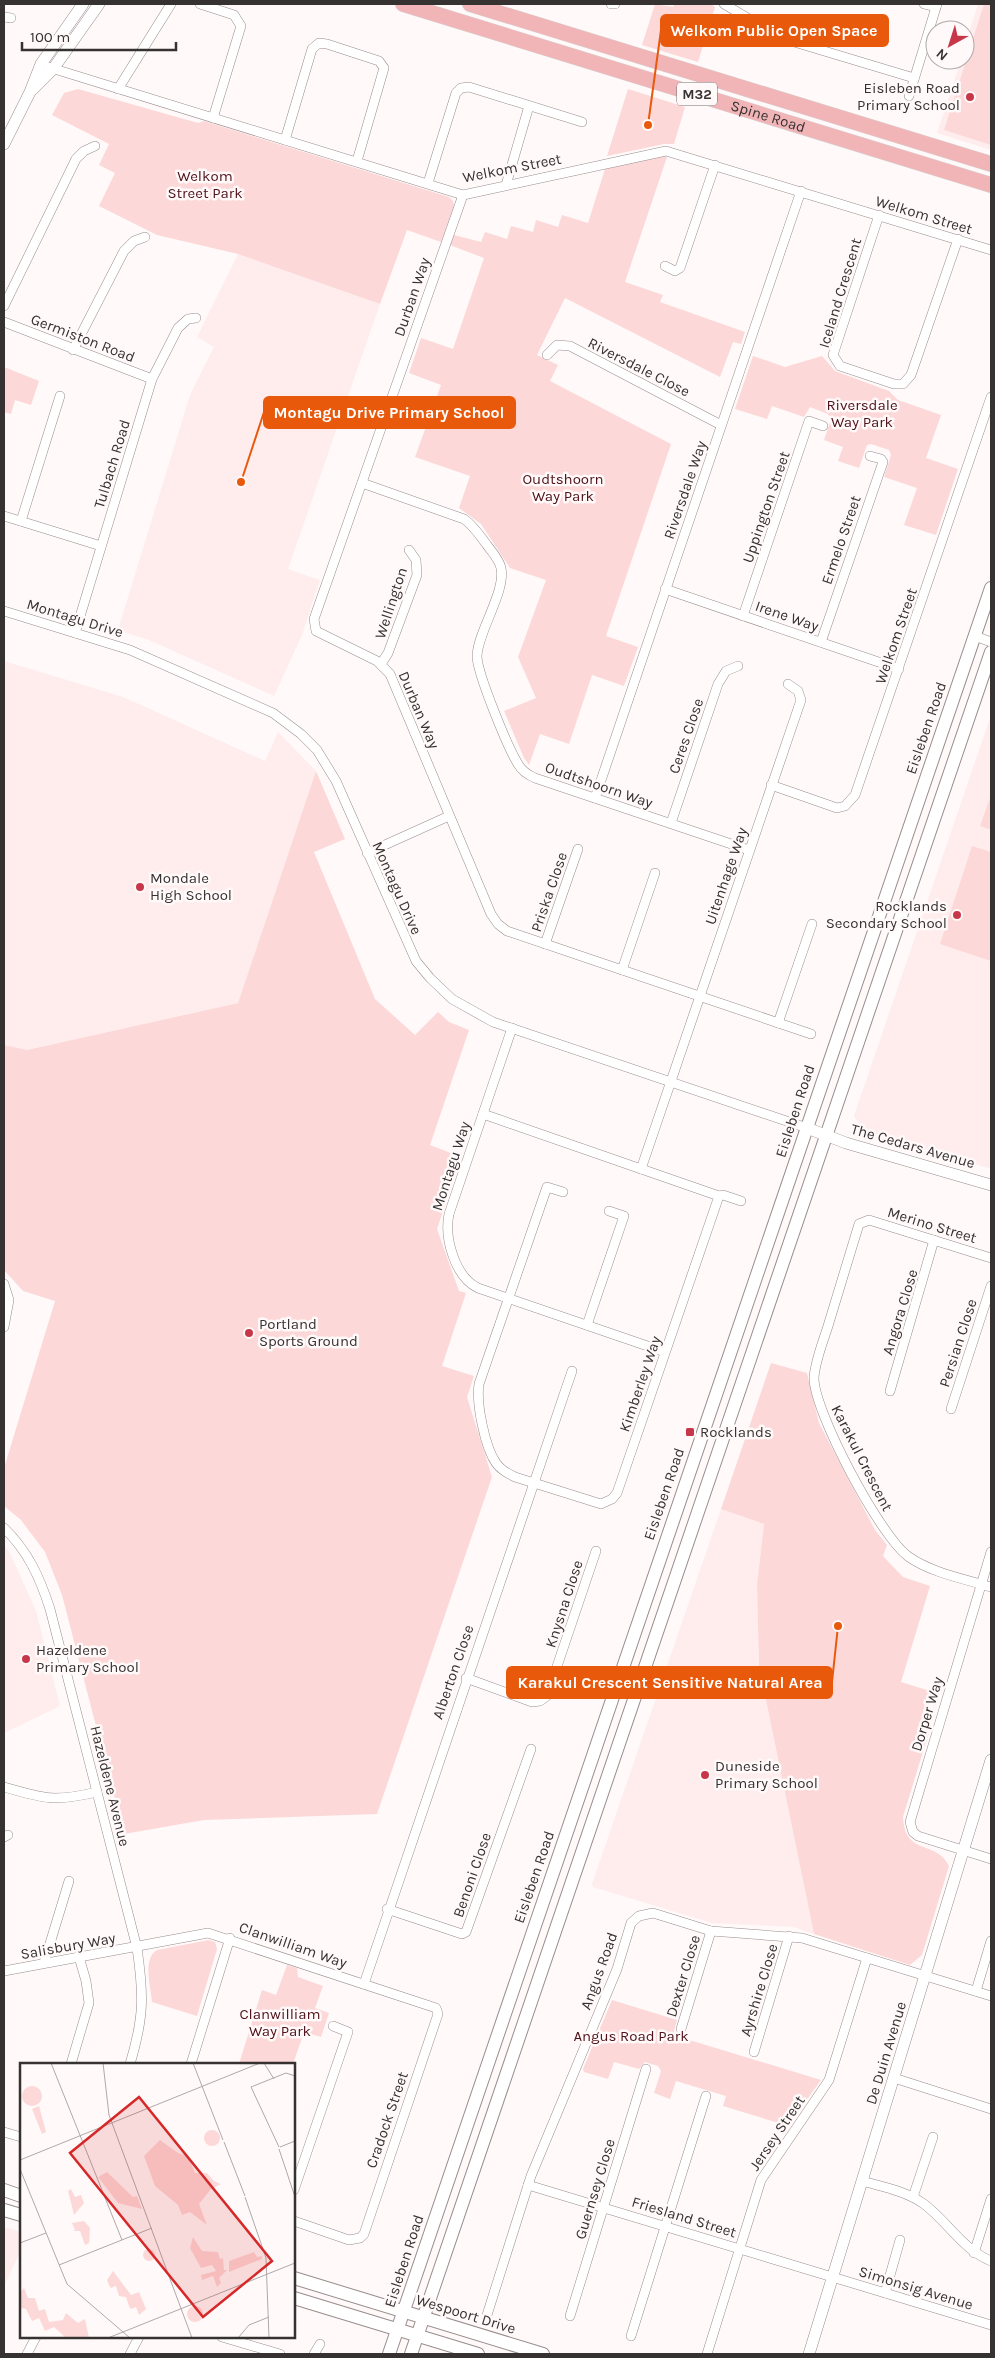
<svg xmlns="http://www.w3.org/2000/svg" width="995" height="2358" font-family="Karla,sans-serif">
<rect width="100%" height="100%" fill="#fff9f9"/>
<!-- built -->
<g fill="#ffeded">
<path d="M978,4H991V150L937,133L961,60H965V46Z"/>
<path d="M238,254L380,304L288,569L320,580L302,635L274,696L149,640L118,630L190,395L214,347L197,337Z"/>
<path d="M4,661L123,697L265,761L278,732L316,771L238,1003L27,1050L4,1045Z"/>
<path d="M991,715V1169L863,1130L854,1116Z"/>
<path d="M721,1509L764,1524L757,1585L759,1666L814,1934L793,1927L712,1923L593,1887L592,1884Z"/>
<path d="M4,1546L9,1551L36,1611L60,1706L4,1733Z"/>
<path d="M4,2227L21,2232V2250L4,2286Z"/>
</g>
<!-- green -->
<g fill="#fdd8d8">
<path d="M655,4L673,7L674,4H711L715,7L698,62L642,45Z"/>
<path d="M984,4H991V145L944,130Z"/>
<path d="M78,89L198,123L204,121L449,197L453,201L454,206L441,242L407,230L380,304L238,254L157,235L99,206L115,173L99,165L109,144L52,115L64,93Z"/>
<path d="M628,89L685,107L674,144H664L607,156Z"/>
<path d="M665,156L667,157L625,282L663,295L660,302L745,332L741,344L733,342L720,377L565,298L537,355L558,365L550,381L671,444L606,636L638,647L624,686L592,675L569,744L540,734L529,765L524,758L504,711L536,698L518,657L546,580L510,568L481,524L459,508L470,476L415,457L441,385L409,373L421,338L453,349L484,258L450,245L454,235L481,242L485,232L507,239L511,226L533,232L536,220L558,227L562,215L588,223L605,169Z"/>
<path d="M753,356L785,367L822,356L835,371L889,391L898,400L941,415L926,458L958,469L936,535L904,525L917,488L884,477L891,455L889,450L871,444L867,445L859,468L838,461L843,447L824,440L831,419L828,414L810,407L804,417L772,406L767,419L735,409Z"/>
<path d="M4,367L39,381L31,405L15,400L11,414L4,412Z"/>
<path d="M316,771L345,839L314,852L375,999L415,1035L438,1012L449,1022L469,1030L430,1145L461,1157L437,1229L459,1291L466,1293L442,1366L474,1376L467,1397L492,1477L377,1814L204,1820L124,1834L62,1595L45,1552L21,1520L4,1506V1468L55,1301L23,1291L4,1270V1045L27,1050L238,1003Z"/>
<path d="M991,795V830L980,826Z"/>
<path d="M972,846L991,852V961L940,944Z"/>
<path d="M771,1363L807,1373L819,1423L875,1530L887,1545L883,1556L903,1577L930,1586L901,1682L930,1691L918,1729L929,1732L903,1817C905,1857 936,1839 949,1866L922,1955L910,1965L814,1934L759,1666L757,1585L764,1524L721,1509Z"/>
<path d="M209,1940L215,1942L217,1949L197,2016L152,2002C151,1987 142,1959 157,1950Z"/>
<path d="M287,1965L297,1968L298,1977L323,1986L315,2008L329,2013L321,2037L304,2032L293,2064H239L262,1990L276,1995Z"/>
<path d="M612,2000L677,2020L673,2035L821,2080L788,2126L723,2106L726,2096L676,2081L670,2099L654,2093L661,2071L658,2066L645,2062L639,2069L614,2062L608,2079L584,2072L583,2069Z"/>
</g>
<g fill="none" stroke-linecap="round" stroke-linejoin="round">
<defs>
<g id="minor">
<path d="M200,4L234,15L241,26L213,118"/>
<path d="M611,4H615"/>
<path d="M724,4L781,38L914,78"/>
<path d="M924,4L936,7"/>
<path d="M4,17L11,18"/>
<path d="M48,67L463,195L666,151L991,250"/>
<path d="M118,89L171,4"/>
<path d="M909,96L937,4"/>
<path d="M285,140L312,49L319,43L327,44L379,61L384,68L357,161"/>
<path d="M428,183L456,93L461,88L469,87L582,122"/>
<path d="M506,185L529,106"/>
<path d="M463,195L314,619L316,631L377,661L390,674L491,914L498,924L507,931L811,1034"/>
<path d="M879,215L833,355L840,366L894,384H903L911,375L958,239"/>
<path d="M665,266L675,271L680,268L715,165"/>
<path d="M4,306L76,159L84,151L95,146"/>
<path d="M4,322L152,379"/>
<path d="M73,350L124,251L134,241L145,237"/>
<path d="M547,355L557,345L570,346L721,425"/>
<path d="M362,483L464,519C474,526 480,536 487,545C492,552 499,559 501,568C506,592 478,631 477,656C477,673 508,748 518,764C522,771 528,775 535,778L749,850"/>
<path d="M4,516L101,546"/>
<path d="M21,521L60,396"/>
<path d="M665,589L899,669"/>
<path d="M4,611L130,650L273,713L301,734L317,750L336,781L416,961L430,978L452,999L493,1022L807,1128"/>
<path d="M743,616L809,421L823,426"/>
<path d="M75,633L152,379L178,328L188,319L196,318"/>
<path d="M975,636L991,642"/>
<path d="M821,642L883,462L881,459L870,456"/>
<path d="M381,664L388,653L417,575L416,560L409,550"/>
<path d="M771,785L837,808L845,806L855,795L991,397"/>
<path d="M595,798L801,191"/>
<path d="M671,823L718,684L726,671L738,666"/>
<path d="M367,853L449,816"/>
<path d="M545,944L578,849"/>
<path d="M622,970L655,873"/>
<path d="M778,1023L812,924"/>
<path d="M512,1028L449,1214C444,1238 455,1277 478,1288L665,1352"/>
<path d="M483,1114L719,1196L617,1493L612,1499L601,1504L515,1477C507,1473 501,1470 496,1463C485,1447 476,1404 479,1384L547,1187L563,1192"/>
<path d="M641,1169L801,700L798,691L788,684"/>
<path d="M719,1196L723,1195L741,1201"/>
<path d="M991,1258L869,1220L859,1224C849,1258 838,1292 828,1326C823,1342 815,1361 814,1378C814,1412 881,1538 909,1557C932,1573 965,1579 991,1587"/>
<path d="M4,1284L9,1300L4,1327"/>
<path d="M587,1325L624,1216L609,1211"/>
<path d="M890,1391L934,1240"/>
<path d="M951,1409L991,1286"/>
<path d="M4,1528C28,1551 40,1578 50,1609L137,1948C144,1996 144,2017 130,2064"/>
<path d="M991,1552L910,1822L913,1832L918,1836L991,1859"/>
<path d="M466,1678L532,1702L540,1701L547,1696L596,1551"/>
<path d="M4,1787C45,1799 54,1802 97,1792"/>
<path d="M4,1837L8,1835"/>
<path d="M387,1909L462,1934L466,1932L531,1749"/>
<path d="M44,1963L69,1881"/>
<path d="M4,1971L208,1933L436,2008L438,2014L364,2234L360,2238L349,2240L294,2221"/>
<path d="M364,1984L572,1371"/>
<path d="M976,1991L991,1941"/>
<path d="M681,2029L711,1931"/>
<path d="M754,2052L789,1936"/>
<path d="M71,2064L89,2003L86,1981L79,1957"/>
<path d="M191,2064L230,1938"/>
<path d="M894,2078L991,2109"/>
<path d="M4,2132L21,2137"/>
<path d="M862,2181C883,2187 906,2191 924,2204C948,2222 962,2249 991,2261"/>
<path d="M528,2185L991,2325"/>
<path d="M294,2190L348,2032L333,2026"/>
<path d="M913,2197L933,2137"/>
<path d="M974,2253L991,2199"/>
<path d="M885,2293L900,2240"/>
<path d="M487,2315L531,2176L617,1969L631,1923L639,1916L653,1913L711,1931L802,1938L991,1996"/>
<path d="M570,2316L646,2069"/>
<path d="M631,2336L706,2096"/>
<path d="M222,2337L280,2354"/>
<path d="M27,2354L36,2337"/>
<path d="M130,2354L139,2337"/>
<path d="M314,2354L320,2344"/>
<path d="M707,2354L761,2180L829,2080L867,1958"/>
</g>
<g id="tertiary">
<path d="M33,89L53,69L99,4"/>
<path d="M4,144L30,92L41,64L83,4"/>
<path d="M807,1128L846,1143L991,1185"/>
<path d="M809,2354L991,1760"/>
</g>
<g id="secondary">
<path d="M4,2190L21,2196"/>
<path d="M4,2210L21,2215"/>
<path d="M294,2278L543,2354"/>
<path d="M294,2298L478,2354"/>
<path d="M389,2354L991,588"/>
<path d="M411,2354L991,652"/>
</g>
<g id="primary">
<path id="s1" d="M403,4L991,185"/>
<path d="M470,4L991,164"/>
</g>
</defs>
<!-- minor casing -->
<use href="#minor" stroke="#998d8d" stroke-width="10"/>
<!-- tertiary casing -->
<use href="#tertiary" stroke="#998d8d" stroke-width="12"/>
<!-- secondary casing -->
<use href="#secondary" stroke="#998d8d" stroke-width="14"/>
<!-- primary casing -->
<use href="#primary" stroke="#d7d6d6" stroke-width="16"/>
<!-- minor -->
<use href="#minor" stroke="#fff" stroke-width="9"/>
<!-- tertiary -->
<use href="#tertiary" stroke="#fff" stroke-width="11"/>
<!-- secondary -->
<use href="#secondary" stroke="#fff" stroke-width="12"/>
<!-- primary -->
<use href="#primary" stroke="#f1b5b7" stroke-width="15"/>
</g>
<!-- markers -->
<g fill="#c7374a" stroke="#fff9f9" stroke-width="2">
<circle cx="970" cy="97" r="5"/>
<circle cx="140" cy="887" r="5"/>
<circle cx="957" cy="915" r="5"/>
<circle cx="249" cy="1333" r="5"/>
<rect x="685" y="1427" width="10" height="10" rx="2.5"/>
<circle cx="26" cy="1659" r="5"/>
<circle cx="705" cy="1775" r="5"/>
</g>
<g text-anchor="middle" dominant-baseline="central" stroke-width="5" stroke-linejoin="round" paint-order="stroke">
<!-- shield labels -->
<rect fill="#fff9f9" stroke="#736e6e" stroke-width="1" x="677" y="82.5" width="40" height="23" rx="4"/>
<g font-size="14" font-weight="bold" fill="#373232">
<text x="697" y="94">M32</text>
</g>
<!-- poi labels -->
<g font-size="15" fill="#373232" stroke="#fff9f9" text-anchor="start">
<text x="960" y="88" text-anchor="end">Eisleben Road<tspan x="960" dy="17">Primary School</tspan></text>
<text x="150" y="878">Mondale<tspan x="150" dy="17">High School</tspan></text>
<text x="947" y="906" text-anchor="end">Rocklands<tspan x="947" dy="17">Secondary School</tspan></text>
<text x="259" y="1324">Portland<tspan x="259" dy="17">Sports Ground</tspan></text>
<text x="700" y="1432">Rocklands</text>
<text x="36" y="1650">Hazeldene<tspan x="36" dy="17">Primary School</tspan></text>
<text x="715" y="1766">Duneside<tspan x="715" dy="17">Primary School</tspan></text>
</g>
<!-- street labels -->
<g font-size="15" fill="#373232" stroke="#fff9f9">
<text stroke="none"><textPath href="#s1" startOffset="382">Spine Road</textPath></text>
<text transform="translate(512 168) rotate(-11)">Welkom Street</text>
<text transform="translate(924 215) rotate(17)">Welkom Street</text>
<text transform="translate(840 293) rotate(-73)">Iceland Crescent</text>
<text transform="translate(412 297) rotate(-71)">Durban Way</text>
<text transform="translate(83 338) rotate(21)">Germiston Road</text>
<text transform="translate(639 367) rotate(27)">Riversdale Close</text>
<text transform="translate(112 464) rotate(-73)">Tulbach Road</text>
<text transform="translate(685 490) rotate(-71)">Riversdale Way</text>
<text transform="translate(766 507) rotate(-71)">Uppington Street</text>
<text transform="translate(841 540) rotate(-71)">Ermelo Street</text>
<text transform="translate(391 603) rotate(-72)">Wellington</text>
<text transform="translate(787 616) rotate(19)">Irene Way</text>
<text transform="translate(75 618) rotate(17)">Montagu Drive</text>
<text transform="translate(896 636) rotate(-71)">Welkom Street</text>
<text transform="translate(419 710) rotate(67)">Durban Way</text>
<text transform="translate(926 728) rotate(-71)">Eisleben Road</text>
<text transform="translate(686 736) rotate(-71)">Ceres Close</text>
<text transform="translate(599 785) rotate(19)">Oudtshoorn Way</text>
<text transform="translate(726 876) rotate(-71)">Uitenhage Way</text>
<text transform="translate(397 888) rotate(66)">Montagu Drive</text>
<text transform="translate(549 892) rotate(-71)">Priska Close</text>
<text transform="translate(795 1111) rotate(-72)">Eisleben Road</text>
<text transform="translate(913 1146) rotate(16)">The Cedars Avenue</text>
<text transform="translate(451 1166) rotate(-72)">Montagu Way</text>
<text transform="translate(932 1225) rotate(17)">Merino Street</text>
<text transform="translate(900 1312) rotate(-73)">Angora Close</text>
<text transform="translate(958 1343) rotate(-72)">Persian Close</text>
<text transform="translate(640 1384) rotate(-71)">Kimberley Way</text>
<text transform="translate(862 1458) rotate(63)">Karakul Crescent</text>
<text transform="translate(664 1494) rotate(-71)">Eisleben Road</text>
<text transform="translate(564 1604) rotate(-72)">Knysna Close</text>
<text transform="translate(453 1672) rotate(-71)">Alberton Close</text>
<text transform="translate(927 1714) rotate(-73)">Dorper Way</text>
<text transform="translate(110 1786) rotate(76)">Hazeldene Avenue</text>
<text transform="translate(472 1875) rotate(-71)">Benoni Close</text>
<text transform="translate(534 1877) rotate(-71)">Eisleben Road</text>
<text transform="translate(293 1945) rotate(19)">Clanwilliam Way</text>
<text transform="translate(68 1946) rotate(-10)">Salisbury Way</text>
<text transform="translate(599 1971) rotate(-70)">Angus Road</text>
<text transform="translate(683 1976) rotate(-73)">Dexter Close</text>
<text transform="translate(759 1990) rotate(-73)">Ayrshire Close</text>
<text transform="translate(886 2053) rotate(-73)">De Duin Avenue</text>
<text transform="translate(387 2120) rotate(-71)">Cradock Street</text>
<text transform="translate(777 2133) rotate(-56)">Jersey Street</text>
<text transform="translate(595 2189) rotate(-73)">Guernsey Close</text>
<text transform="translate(684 2217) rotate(17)">Friesland Street</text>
<text transform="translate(404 2261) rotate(-72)">Eisleben Road</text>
<text transform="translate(916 2288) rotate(17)">Simonsig Avenue</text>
<text transform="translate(466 2314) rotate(17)">Wespoort Drive</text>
</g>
<!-- park labels -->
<g font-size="15" fill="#4f1119" stroke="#fff9f9">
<text x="205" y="176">Welkom<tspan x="205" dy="17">Street Park</tspan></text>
<text x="862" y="405">Riversdale<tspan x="862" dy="17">Way Park</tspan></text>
<text x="563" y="479">Oudtshoorn<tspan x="563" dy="17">Way Park</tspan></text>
<text x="280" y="2014">Clanwilliam<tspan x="280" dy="17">Way Park</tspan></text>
<text x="631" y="2036">Angus Road Park</text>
</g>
</g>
<!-- overview -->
<g transform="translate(20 2063)">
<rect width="275" height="275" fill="#fff9f9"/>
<path d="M2 33a10 10 0 1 1 20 0a10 10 0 1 1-20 0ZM19,43L26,69L22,71L12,46ZM184 75a8 8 0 1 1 16 0a8 8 0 1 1-16 0ZM140,77L158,90L168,93L175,110H187L194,118L201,121L191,126L179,141L187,162L170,149L162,152L158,142L135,123L124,93ZM87,109L113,134L117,133L122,146L98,140L78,114ZM51,126L55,134L61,132L64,140L54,152L48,128ZM64,158L70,165L69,180L65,182L60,168H53L55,167L52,160ZM173,174L182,188L198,189L200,196L203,195L204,207H207L199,215L201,220L197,224L193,213L182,217L181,212L196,208L192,202L181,205L170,185ZM123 192a6 6 0 1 1 12 0a6 6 0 1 1-12 0ZM234,189L237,194L242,193V196L209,209V198ZM93,208L111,232L119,229L126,246L119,252L116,244L111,246L109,243L106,234L99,233L96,223L91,225L89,222L87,217ZM4,225L8,235H15L19,248L25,246L29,259L43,257L46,250L58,260L65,256L69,275H46L34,264L25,268L19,255L12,258L6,246L1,245L0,229ZM167 251a8 8 0 1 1 16 0a8 8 0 1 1-16 0Z" fill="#fdd8d8"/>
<path fill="none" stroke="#afa9a9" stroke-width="1" d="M31,0L102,177M83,0L89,52L172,275M173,0L203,77M244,0L254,16M204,79L225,133M259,84L231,24L266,10L275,13M260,84L275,78M259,86L275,134M0,97L240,0M0,106L47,221L110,275M225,134L246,195L249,275M0,180L26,170M39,202L132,165M88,275L275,200M218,275L229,262L249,254"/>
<path fill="#d62828" fill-opacity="0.15" stroke="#d62828" stroke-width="2.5" d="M119,34L252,198L183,254L50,90Z"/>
<rect width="275" height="275" fill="none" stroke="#373232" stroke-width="2.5"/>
</g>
<!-- callouts -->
<path fill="none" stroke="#e8590c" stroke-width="2" d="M648 125L661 30M241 482L264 412M838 1626L832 1682"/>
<g fill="#e8590c" stroke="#fff9f9" stroke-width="2">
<circle cx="648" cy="125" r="5"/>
<circle cx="241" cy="482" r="5"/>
<circle cx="838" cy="1626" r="5"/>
</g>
<g fill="#e8590c" stroke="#e8590c" stroke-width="2">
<rect x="661" y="15" width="227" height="31" rx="5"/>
<rect x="264" y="397" width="251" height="31" rx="5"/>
<rect x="507" y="1667" width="325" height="31" rx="5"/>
</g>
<g font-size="16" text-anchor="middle" font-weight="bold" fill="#fff">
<text x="774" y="36">Welkom Public Open Space</text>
<text x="389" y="418">Montagu Drive Primary School</text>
<text x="670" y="1688">Karakul Crescent Sensitive Natural Area</text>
</g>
<!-- border -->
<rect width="995" height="2358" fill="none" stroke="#373232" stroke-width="10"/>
<!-- north arrow -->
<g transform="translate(950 45) rotate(219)"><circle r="24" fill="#fff9f9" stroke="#afa9a9"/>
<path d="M0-4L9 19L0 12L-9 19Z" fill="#c7374a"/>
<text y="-8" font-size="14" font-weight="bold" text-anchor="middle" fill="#373232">N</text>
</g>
<!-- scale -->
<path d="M22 42v8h154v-8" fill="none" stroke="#373232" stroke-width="2.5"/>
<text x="30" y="42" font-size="15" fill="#373232" stroke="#fff9f9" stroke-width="4" paint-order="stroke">100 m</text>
</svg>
